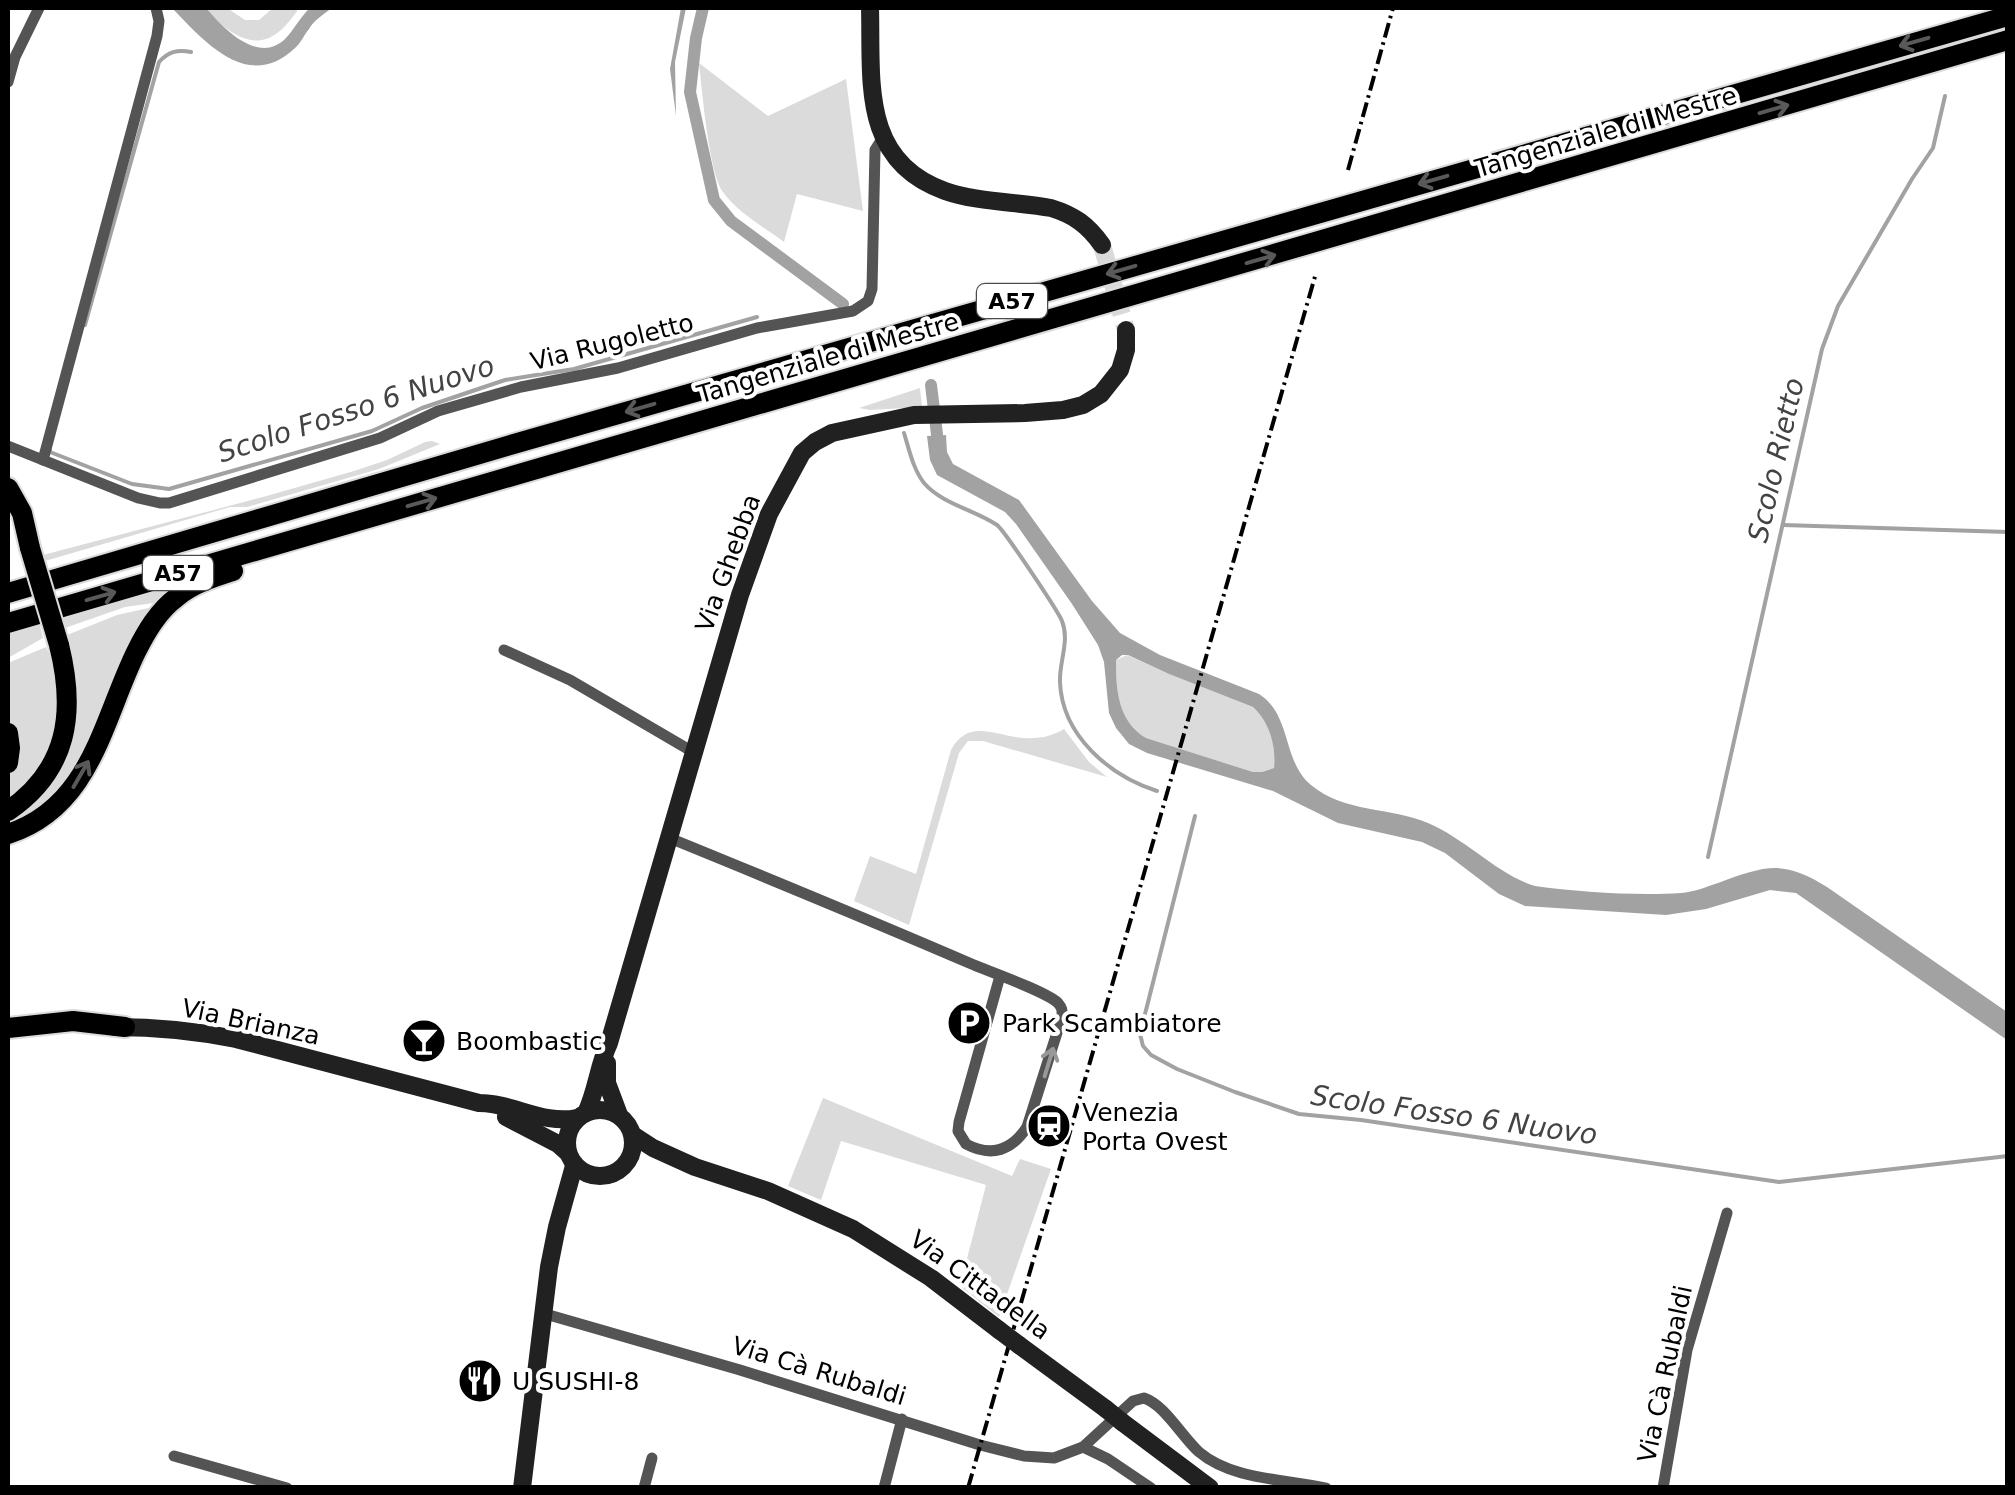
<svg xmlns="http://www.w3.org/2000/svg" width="2015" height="1495" font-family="'DejaVu Sans',sans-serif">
<rect width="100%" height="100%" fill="#fff"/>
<!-- green -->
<g fill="#dbdbdb">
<path d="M202,8H227L245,20H259L273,8H299C266,59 240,43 202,8Z"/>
<path d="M699,63L768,116L846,79L863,211L797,194L784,242C764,227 738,213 723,192C709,173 702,90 699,63Z"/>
<path d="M920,388L922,407L870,410L859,408Z"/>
<path d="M432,441L440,444L379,469L247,507H230L45,561L43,555L263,497L354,471L387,460L425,442Z"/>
<path d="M175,586L161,602L125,607L65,628L62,619Z"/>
<path d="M153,607L84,755L69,780L35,813L8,825V822C53,792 81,753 77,697C76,676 70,654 67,635L117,615Z"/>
<path d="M40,625L43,638L8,658V635Z"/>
<path d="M46,647C72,702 54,760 8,798L12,732L8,717V663Z"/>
<path d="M1127,655L1169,674L1253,707C1270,723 1276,745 1274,768L1262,772H1253L1146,738C1117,720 1116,690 1116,660Z"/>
<path d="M1064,729L1089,762L1107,777L983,741H968L959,753L909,925L854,901L870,856L916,874L951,750C969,717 996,737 1025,738C1040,739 1052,736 1064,729Z"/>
<path d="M823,1098L1012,1176L1020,1159L1051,1169L999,1317L960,1286L986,1185L841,1141L821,1200L788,1186Z"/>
</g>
<!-- water -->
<g fill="#a2a2a2" fill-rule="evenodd">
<path d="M172,8H206C223,28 258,65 285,39C294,30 300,17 310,8H332C324,14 314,20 309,29C304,35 301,43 295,48C248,93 204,41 172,8Z"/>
<path d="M681,8H686L675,62L676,116L670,69Z"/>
<path d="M946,435L947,452L953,464L1019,500L1092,601L1120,633L1160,655L1259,694C1292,715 1282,761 1311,785C1344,813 1391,807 1428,823C1466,839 1498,875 1535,886C1578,892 1638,896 1681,893C1694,892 1706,887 1718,883C1765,866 1783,859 1827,887L2007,1012V1040L1796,893L1770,890L1706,909L1666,915L1525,906L1499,894L1445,853L1422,842L1338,823L1273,791L1147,753L1129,744L1116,728L1109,713L1104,662L1098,645L1072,604L1016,524L1005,512L937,475L930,460L927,436ZM1122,655H1128L1169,674L1253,707C1270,723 1276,746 1274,768L1262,772H1253L1146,738C1118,721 1116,691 1116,660Z"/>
</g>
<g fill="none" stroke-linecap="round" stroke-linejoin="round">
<!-- stream -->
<g stroke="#a2a2a2" stroke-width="4">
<path d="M85,325L159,62C168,52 177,49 191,52"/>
<path d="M904,433C909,449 913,469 924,483C942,504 975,510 997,525C1004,530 1058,611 1062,621C1070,641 1059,662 1060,682C1062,736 1110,776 1157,791"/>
<path d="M50,450V452L132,484L169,489L372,431L422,408L505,380L574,369L757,317"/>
<path d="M1783,525L2008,532"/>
<path d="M1195,816L1140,1034L1143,1046L1151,1055L1177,1069L1235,1092L1299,1114L1361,1120L1779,1182L2008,1156"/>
<path d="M1708,857L1822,349L1838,306L1912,179L1933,148L1945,96"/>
</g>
<!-- canal -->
<g stroke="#a2a2a2" stroke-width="12">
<path d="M703,8L696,38L690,92L714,200L731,221L843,304"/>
<path d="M931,385L939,451"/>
</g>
<!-- secondary-tunnel -->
<path stroke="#d9d9d9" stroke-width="18" stroke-dasharray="18 9" stroke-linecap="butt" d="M1102,245L1126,330"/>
<defs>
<g id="highway">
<path d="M8,488L22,513L30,548"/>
<path d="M8,593L507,446L2008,16"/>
<path d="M8,623L2008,40"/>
<path d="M8,733L10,748L8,763"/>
<path d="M8,811C68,770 76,713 59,645"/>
<path d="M8,834C91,807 102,722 136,652C146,632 158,611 177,597C192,584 214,577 233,571"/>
<path d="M8,1028L73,1021L125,1027"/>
</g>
</defs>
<!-- highway casing -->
<use href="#highway" stroke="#dbdbdb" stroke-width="24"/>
<!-- street -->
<g stroke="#545454" stroke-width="11">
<path d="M8,82L15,57L39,8"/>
<path d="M8,446L138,498L160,503H169L380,438L438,411L521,387L618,368L757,328L853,311L868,301L872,289L875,150L882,139"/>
<path d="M43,460L157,36L159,21L156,8"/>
<path d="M504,650L570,680L693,752"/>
<path d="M667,837C770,879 872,921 974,965C991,972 1047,992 1058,1003C1063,1009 1062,1011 1062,1017L1027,1127C1012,1150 992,1158 966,1144L958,1131L959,1122L1000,976"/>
<path d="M542,1313L740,1370L980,1445L1024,1456L1054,1458L1083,1447L1133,1401L1144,1398C1165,1405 1182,1437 1199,1452C1232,1480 1285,1479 1326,1488"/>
<path d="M1083,1447L1108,1459L1151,1488"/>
<path d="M174,1456L287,1488"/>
<path d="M644,1488L652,1458"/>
<path d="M884,1488L902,1419"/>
<path d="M1663,1488L1687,1350L1727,1213"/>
</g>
<!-- secondary -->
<g stroke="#212121" stroke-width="18">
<path d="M870,8C872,80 860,161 945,191C976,202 1018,202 1051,208C1074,215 1088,225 1102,245"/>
<path d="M115,1027C156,1027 196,1031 236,1039L479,1103C513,1103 543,1125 577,1118"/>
<path d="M607,1063V1083L619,1115"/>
<circle cx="600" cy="1143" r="33"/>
<path d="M586,1113C597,1090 598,1066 609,1043L740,595L769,514L802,453L815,442L832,433L914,415L1025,413L1063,410L1083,405L1101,394L1120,370L1126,350V330"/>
<path d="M506,1117L558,1144L567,1152"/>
<path d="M633,1135L653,1148L695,1167L768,1191L853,1229L931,1278L999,1330"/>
<path d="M1019,1345L1106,1409"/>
<path d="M1122,1422L1210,1488"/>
<path d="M522,1488L549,1267L557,1227L574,1166"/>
</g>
<!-- highway -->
<use href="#highway" stroke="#000" stroke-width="20"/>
<!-- rail -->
<g stroke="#000" stroke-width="4" stroke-dasharray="15 5 2.5 5" stroke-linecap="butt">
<path d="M1348,170L1393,8"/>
<path d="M968,1488L1316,273"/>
</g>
<defs>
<path id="highway-bridge" d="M30,548L59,645"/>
</defs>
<!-- highway-bridge casing -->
<use href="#highway-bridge" stroke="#dbdbdb" stroke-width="24" stroke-linecap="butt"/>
<!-- secondary-bridge -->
<g stroke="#212121" stroke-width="18">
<path d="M999,1330L1019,1345"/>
<path d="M1106,1409L1122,1422"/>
</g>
<!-- highway-bridge -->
<use href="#highway-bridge" stroke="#000" stroke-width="20"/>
</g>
<!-- one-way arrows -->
<defs><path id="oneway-shaft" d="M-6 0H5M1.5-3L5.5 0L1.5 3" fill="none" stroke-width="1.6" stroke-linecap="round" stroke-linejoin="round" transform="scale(2.5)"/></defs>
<g stroke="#595959">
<use href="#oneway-shaft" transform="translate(1914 42) rotate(164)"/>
<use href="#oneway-shaft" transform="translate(1774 109) rotate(-16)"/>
<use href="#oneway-shaft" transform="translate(1433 180) rotate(164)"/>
<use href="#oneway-shaft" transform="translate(1261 259) rotate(-16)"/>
<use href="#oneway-shaft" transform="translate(1121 270) rotate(164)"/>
<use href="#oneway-shaft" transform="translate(640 408) rotate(164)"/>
<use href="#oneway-shaft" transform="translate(422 502) rotate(-16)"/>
<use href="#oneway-shaft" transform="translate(101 596) rotate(-16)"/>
<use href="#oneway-shaft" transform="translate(81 774) rotate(-60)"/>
</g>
<use stroke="#989898" href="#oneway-shaft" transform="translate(1049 1062) rotate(-73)"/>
<!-- icons -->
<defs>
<symbol id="parking-disc" viewBox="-11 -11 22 22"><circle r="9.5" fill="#000" stroke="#fff"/><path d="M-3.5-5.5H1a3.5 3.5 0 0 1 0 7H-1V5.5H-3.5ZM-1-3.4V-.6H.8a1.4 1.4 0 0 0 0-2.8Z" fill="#fff"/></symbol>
<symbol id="bar-disc" viewBox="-11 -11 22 22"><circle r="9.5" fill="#000" stroke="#fff"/><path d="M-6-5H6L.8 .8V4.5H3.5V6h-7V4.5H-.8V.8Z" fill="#fff"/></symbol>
<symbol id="station-disc" viewBox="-11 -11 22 22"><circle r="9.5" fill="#000" stroke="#fff"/><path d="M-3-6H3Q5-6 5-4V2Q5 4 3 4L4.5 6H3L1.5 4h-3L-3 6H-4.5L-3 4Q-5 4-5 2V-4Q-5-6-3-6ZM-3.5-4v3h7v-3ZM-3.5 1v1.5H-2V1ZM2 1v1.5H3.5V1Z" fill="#fff"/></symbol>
<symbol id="restaurant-disc" viewBox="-11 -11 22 22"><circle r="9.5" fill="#000" stroke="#fff"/><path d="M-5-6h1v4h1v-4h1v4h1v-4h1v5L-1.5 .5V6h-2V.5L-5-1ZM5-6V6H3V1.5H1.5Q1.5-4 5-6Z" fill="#fff"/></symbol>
</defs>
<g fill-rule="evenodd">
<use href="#parking-disc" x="944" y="998" width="50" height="50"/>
<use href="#bar-disc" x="399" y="1016" width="50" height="50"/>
<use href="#station-disc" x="1024" y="1101" width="50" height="50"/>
<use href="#restaurant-disc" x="455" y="1356" width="50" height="50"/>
</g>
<g text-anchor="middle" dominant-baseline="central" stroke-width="8" stroke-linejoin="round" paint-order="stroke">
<!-- shield labels -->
<g fill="#fff" stroke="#4c4c4c" stroke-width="2.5">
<rect x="977" y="284" width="70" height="34" rx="8"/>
<rect x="143" y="556" width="70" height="34" rx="8"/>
</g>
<g font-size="22" font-weight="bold" fill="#000">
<text x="1012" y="301">A57</text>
<text x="178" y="573">A57</text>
</g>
<!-- street labels -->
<g font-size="25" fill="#000" stroke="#fff">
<text transform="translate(1606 132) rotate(-16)">Tangenziale di Mestre</text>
<text transform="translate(612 342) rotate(-14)">Via Rugoletto</text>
<text transform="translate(828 358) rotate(-16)">Tangenziale di Mestre</text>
<text transform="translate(728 563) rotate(-70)">Via Ghebba</text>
<text transform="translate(251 1022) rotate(12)">Via Brianza</text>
<text transform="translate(980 1285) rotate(36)">Via Cittadella</text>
<text transform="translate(819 1371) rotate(17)">Via Cà Rubaldi</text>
<text transform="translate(1665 1374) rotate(-78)">Via Cà Rubaldi</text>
</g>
<!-- poi labels -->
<g font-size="25" fill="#000" stroke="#fff" text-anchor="start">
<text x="1002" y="1023">Park Scambiatore</text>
<text x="456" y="1041">Boombastic</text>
<text x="1082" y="1112">Venezia<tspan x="1082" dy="29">Porta Ovest</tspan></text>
<text x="512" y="1381">U SUSHI-8</text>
</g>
<!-- water labels -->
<g font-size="28" font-style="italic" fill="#434343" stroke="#fff">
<text transform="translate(356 409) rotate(-18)">Scolo Fosso 6 Nuovo</text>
<text transform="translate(1776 460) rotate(-77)">Scolo Rietto</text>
<text transform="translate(1454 1115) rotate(8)">Scolo Fosso 6 Nuovo</text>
</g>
</g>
<!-- border -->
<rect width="2015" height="1495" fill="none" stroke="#000000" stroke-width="20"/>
</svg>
